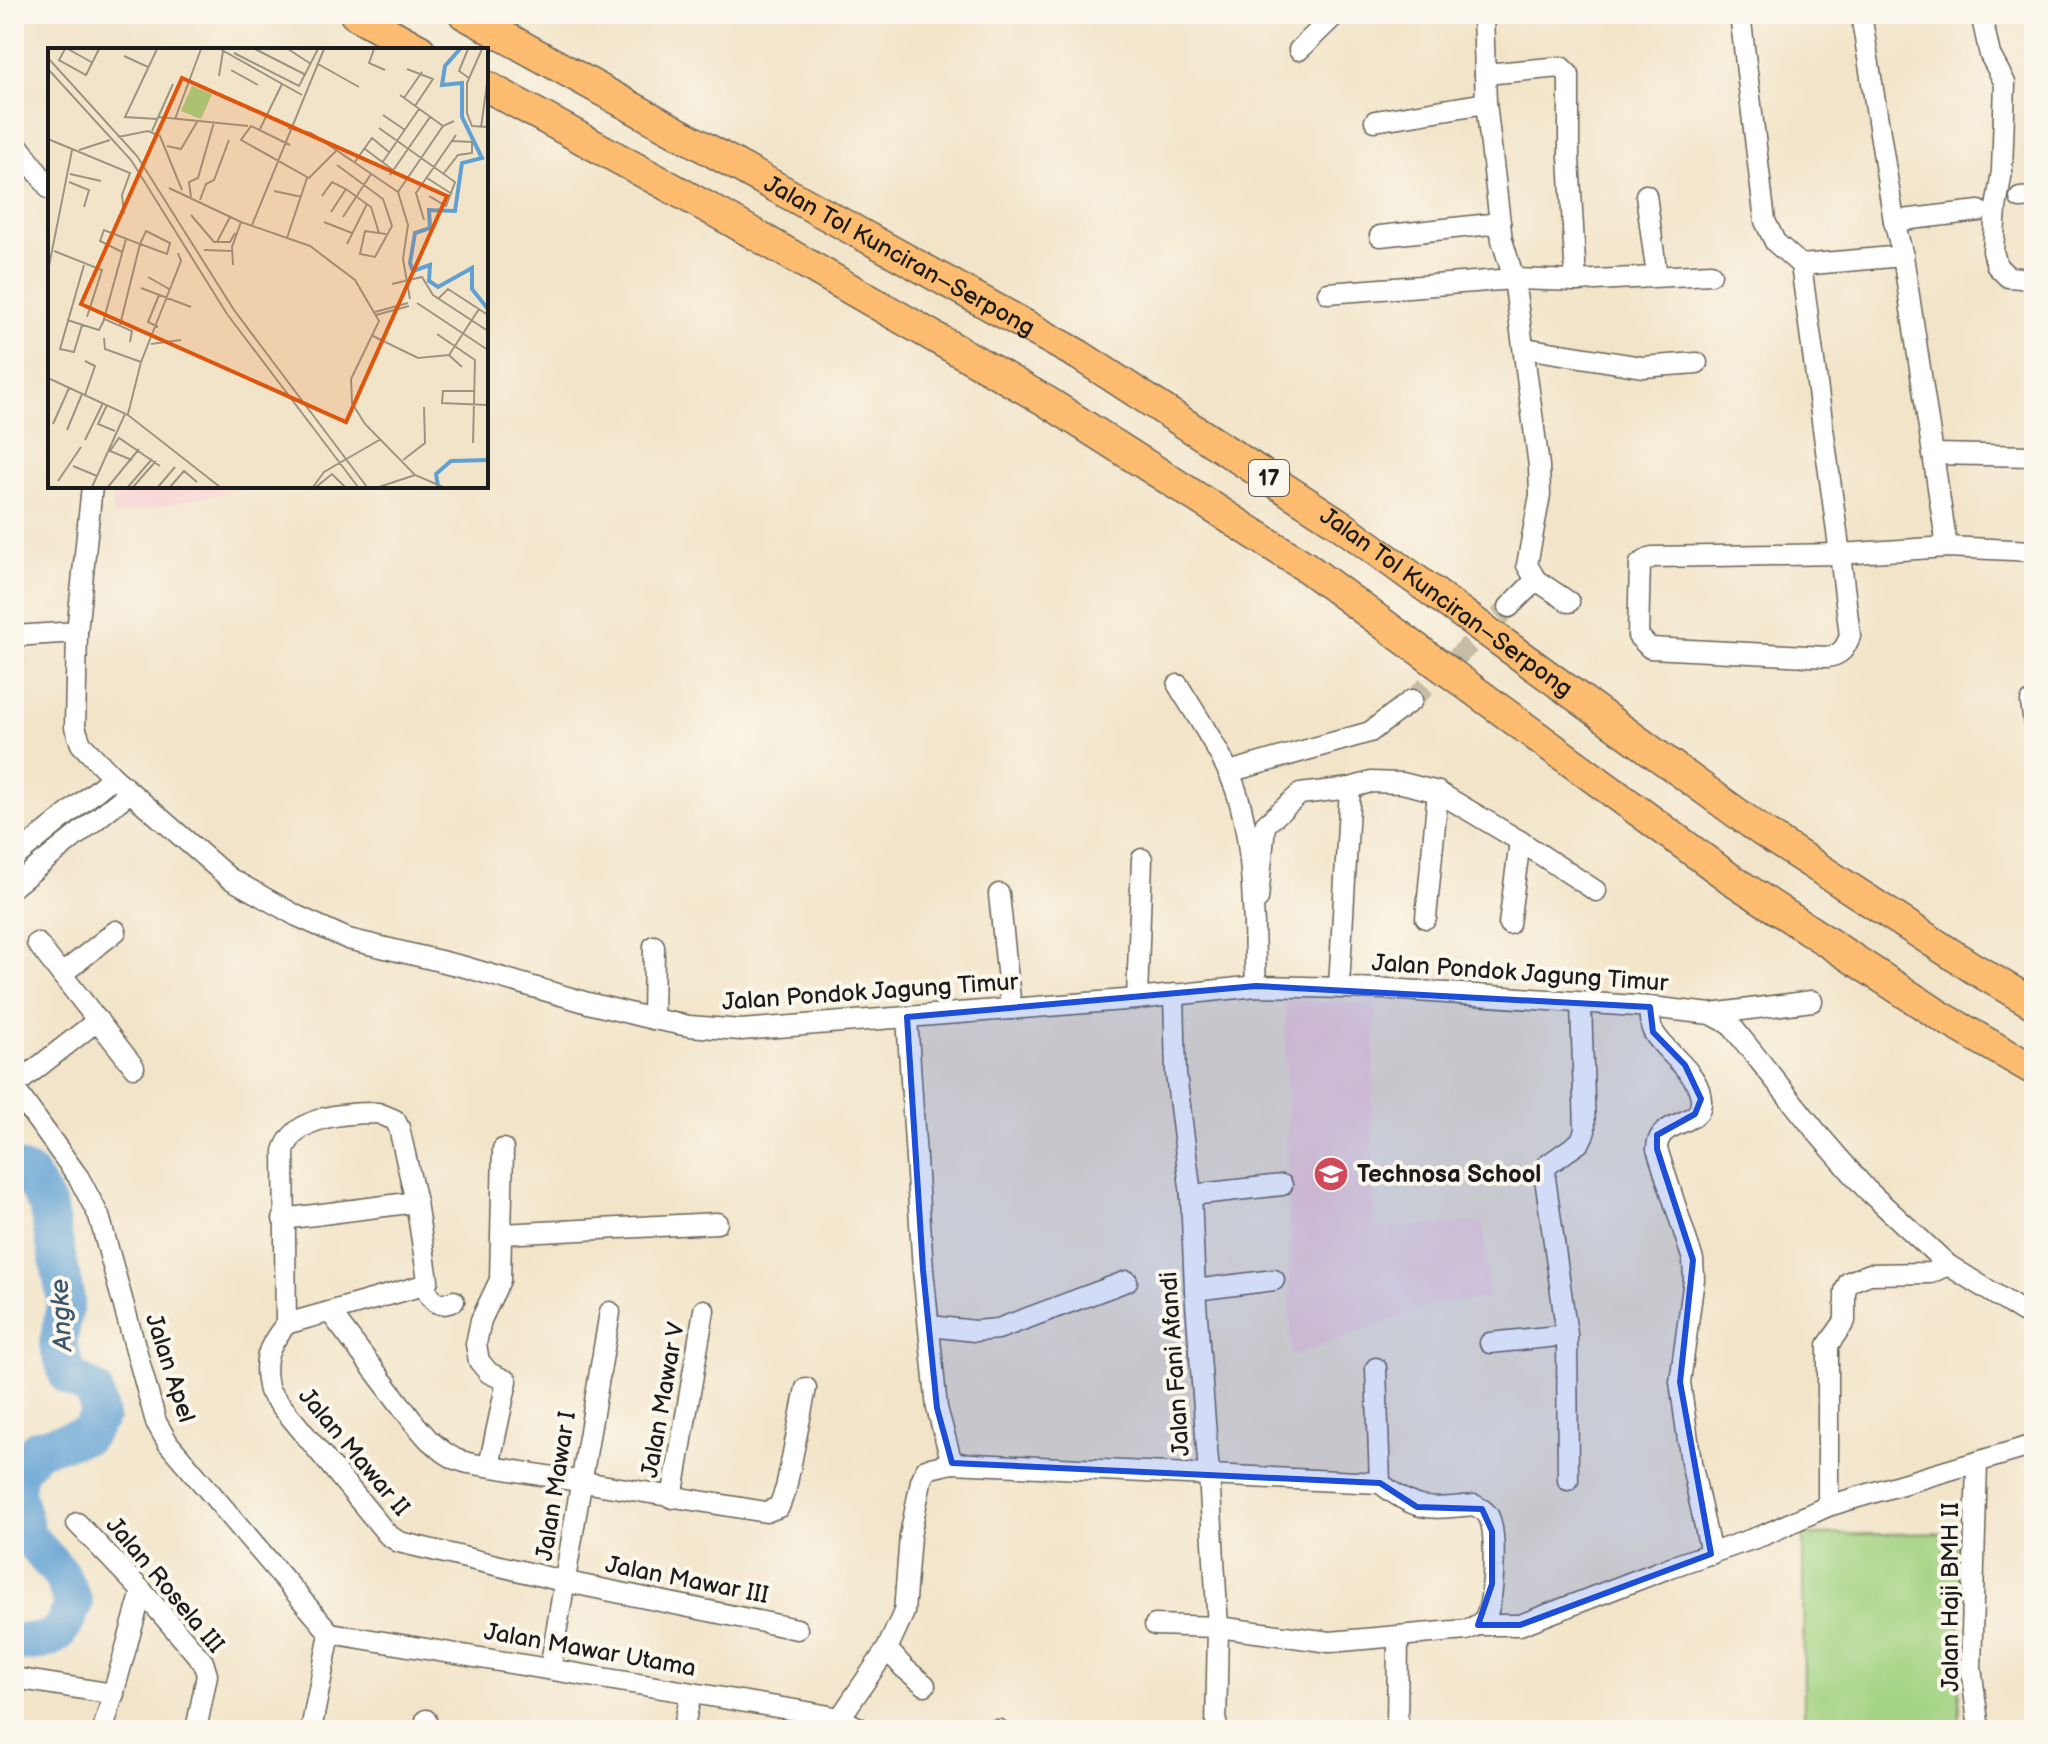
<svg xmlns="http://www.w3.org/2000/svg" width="2048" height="1744" font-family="'Balsamiq Sans',sans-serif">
<rect width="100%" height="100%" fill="#fbf7ec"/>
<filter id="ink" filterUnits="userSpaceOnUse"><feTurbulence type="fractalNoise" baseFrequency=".0125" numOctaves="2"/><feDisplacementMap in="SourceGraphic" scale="16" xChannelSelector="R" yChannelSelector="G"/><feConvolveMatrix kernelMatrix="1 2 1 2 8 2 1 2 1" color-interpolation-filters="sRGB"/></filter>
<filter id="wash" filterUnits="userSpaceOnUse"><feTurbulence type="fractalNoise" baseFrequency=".006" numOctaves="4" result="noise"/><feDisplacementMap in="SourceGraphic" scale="32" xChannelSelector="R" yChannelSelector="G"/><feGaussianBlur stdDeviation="1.8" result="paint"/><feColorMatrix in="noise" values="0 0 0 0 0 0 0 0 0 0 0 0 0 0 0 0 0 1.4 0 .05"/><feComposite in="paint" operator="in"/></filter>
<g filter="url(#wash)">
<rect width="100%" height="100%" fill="#f2e4c8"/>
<!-- built -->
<g fill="#f7cfd0">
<path d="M113,486H252L113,517Z"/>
<path d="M1285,1001L1377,1004L1371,1126L1376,1229L1483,1222L1489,1299L1442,1302L1291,1357Z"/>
</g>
<!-- green -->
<path fill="#a3d382" stroke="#60784f" stroke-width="2" d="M1959,1533L1960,1725L1804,1727L1803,1535Z"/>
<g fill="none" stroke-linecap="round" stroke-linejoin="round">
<!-- river -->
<path stroke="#60a0d3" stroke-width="38" d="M14,1169L29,1175L47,1205L66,1300L58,1344L68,1376L94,1391L100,1416L87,1435L38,1448L18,1471L16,1493L28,1537L60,1573L74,1603C59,1639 53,1643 14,1642"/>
</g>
</g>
<g filter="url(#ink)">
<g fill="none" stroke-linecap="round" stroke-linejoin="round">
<!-- minor-tunnel -->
<path stroke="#c7bca6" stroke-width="20" stroke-dasharray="20 10" stroke-linecap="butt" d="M1412,700L1509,607"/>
<defs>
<g id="minor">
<path d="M1483,14L1486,103L1502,240L1514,279L1539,466L1540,495L1527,565L1536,580L1569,602"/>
<path d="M1740,14L1765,221L1775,242L1801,265L1840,554L1947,547L2034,551"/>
<path d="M1861,14L1894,221L1903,256L1947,547"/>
<path d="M1981,14L1990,55L2005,83L2002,171L1996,208L1993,251L1997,266L2008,277L2034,279"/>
<path d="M1299,50L1336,14"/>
<path d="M1485,74L1561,67L1569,75V157L1576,281"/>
<path d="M1375,121L1486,103"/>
<path d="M14,140L50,189"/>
<path d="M1646,195L1657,276"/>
<path d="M2020,198L2034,197"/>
<path d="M1894,221L1979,211"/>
<path d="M1380,236L1500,223"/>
<path d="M1801,265L1903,256"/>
<path d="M1328,293L1514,279L1576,281L1711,274"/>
<path d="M1525,348L1642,367L1697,363"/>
<path d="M1933,454L2034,456"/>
<path d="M92,486L77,632L75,727L81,744L113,777L229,878L297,916L348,939L465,967L588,1003L653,1019L689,1026L741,1030L1137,999L1256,986L1388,989L1650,1007L1711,1014L1812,1001"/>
<path d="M1840,554L1850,636C1845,649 1841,655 1827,657L1650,648L1638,636L1640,564L1652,557Z"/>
<path d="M1509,607L1536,580"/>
<path d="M14,636L77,632"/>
<path d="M1178,685C1195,713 1214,741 1228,771C1256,826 1253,924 1256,986"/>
<path d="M2031,702L2034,725"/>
<path d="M1229,772L1370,732L1412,700"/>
<path d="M14,858L113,777"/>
<path d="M14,886L130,792"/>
<path d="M999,894L1011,1009"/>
<path d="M1258,899L1265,825L1300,794L1350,788L1371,782L1402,783L1438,792L1520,841L1596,891"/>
<path d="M1426,918L1438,792"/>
<path d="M1509,924L1520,841"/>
<path d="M37,943L134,1067"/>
<path d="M62,974L116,931"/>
<path d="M1339,987L1350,788"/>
<path d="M1174,994L1176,1074L1191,1195L1195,1290L1209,1475L1218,1627L1216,1730"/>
<path d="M1137,999L1142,859"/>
<path d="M1650,1007C1650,1015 1649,1024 1653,1031C1664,1053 1703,1074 1701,1103C1700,1127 1657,1119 1657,1149L1693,1260L1694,1279L1680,1382L1691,1462L1711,1554"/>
<path d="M1711,1014L1730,1024L1819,1135L1866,1189L1948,1265L2023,1312L2034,1313"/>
<path d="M907,1017L923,1270L937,1408L952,1463"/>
<path d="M653,1019L654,946"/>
<path d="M14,1086L98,1020"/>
<path d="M14,1088L79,1178L99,1216L156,1422L168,1443L330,1633"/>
<path d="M378,1113L395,1120L399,1128L416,1202L428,1280L424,1285L286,1324L284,1151C295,1115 346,1113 378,1113Z"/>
<path d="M1191,1195L1282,1185"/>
<path d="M283,1219L416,1202"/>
<path d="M502,1234L717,1223"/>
<path d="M424,1285C431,1300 436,1309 454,1301"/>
<path d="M1195,1290L1274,1280"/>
<path d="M330,1312L415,1424L429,1440L444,1452L455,1459L468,1463L766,1512L779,1507L786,1488L806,1388"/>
<path d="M286,1324C267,1348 262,1361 269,1391L388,1535L399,1542L567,1582L797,1629"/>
<path d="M930,1326L975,1331L998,1329L1127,1281"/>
<path d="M1490,1343L1567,1335"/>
<path d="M1376,1368L1380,1483"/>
<path d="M1977,1463L1971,1667L1979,1730"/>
<path d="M489,1466L507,1381L489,1373L479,1361L476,1344L481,1320L500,1280L503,1149"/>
<path d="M1568,1480L1567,1335L1545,1178L1546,1166L1580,1142L1585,1131L1581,1003"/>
<path d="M672,1498L704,1310"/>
<path d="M1828,1506V1345L1845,1321V1291L1849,1282L1870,1274L1930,1273L1948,1265"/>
<path d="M77,1523L142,1591L203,1662L207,1675L196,1730"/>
<path d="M1478,1625H1520L1671,1567L1764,1535L1828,1506L2034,1445"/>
<path d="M330,1633L813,1713L840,1718L863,1730"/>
<path d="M887,1649L904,1668L925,1685"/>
<path d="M550,1669L610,1312"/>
<path d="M14,1678L114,1694"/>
<path d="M840,1718L887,1649L904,1612L910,1536L921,1481L926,1469L952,1463L1380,1483C1418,1513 1428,1509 1474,1505C1480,1508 1486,1511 1489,1517C1497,1534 1494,1599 1486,1616C1482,1625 1473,1627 1466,1630L1330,1642L1218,1627L1155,1625"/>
<path d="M103,1730L142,1591"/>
<path d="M311,1730L330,1633"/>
<path d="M425,1730L426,1720"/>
<path d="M683,1730L691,1694"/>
<path d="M996,1730H999"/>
<path d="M1397,1730L1398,1637"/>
</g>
<g id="highway">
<path d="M355,14L420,50"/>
<path id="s1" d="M464,14L1079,355L1338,523L1763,832L1973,968L2034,1004"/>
<path d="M486,86L723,216L1046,401L1306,567L1731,879L1942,1017L2034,1070"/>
</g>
</defs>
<!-- minor casing -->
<use href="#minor" stroke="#676258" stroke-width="23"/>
<!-- highway casing -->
<use href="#highway" stroke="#676258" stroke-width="33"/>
<!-- minor -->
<use href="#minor" stroke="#fff" stroke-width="20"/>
<!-- highway -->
<use href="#highway" stroke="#fdbc70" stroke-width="30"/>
</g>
</g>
<!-- marked area -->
<path fill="#1d4ed8" fill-opacity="0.2" stroke="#1d4ed8" stroke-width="6" stroke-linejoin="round" d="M1256,986L1650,1007L1653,1032L1685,1065L1701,1099L1695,1114L1657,1135V1149L1693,1260L1680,1382L1711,1554L1520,1625H1478L1492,1584V1531L1482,1509L1417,1507L1380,1483L952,1463L937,1408L923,1270L907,1017Z"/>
<!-- icons -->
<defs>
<symbol id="school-disc" viewBox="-11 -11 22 22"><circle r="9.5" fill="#d1495b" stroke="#fbf7ec"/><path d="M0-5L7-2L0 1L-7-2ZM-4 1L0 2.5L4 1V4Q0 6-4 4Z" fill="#fff"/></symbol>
</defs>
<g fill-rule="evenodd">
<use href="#school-disc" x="1311" y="1154" width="40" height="40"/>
</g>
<g text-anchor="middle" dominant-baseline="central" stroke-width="8" stroke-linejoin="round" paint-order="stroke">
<!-- shield labels -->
<rect fill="#fbf7ec" stroke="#5f5e5a" stroke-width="2" x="1249" y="460" width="40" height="36" rx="6"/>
<g font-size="22" font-weight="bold" fill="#1c1c1c">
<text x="1269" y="478">17</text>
</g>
<!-- street labels -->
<g font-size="24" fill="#1c1c1c" stroke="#fbf7ec">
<text stroke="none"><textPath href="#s1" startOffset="498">Jalan Tol Kunciran–Serpong</textPath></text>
<text stroke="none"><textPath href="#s1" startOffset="1146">Jalan Tol Kunciran–Serpong</textPath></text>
<text transform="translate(1520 973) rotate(4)">Jalan Pondok Jagung Timur</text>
<text transform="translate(870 992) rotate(-4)">Jalan Pondok Jagung Timur</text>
<text transform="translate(1175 1364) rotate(-94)">Jalan Fani Afandi</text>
<text transform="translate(170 1368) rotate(72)">Jalan Apel</text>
<text transform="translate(663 1400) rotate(-80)">Jalan Mawar V</text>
<text transform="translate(354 1452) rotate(50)">Jalan Mawar II</text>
<text transform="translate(556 1486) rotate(-81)">Jalan Mawar I</text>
<text transform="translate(687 1580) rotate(11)">Jalan Mawar III</text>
<text transform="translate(165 1585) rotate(50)">Jalan Rosela III</text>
<text transform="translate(1950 1597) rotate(-90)">Jalan Haji BMH II</text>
<text transform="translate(590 1650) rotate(10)">Jalan Mawar Utama</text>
</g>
<!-- poi labels -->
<g font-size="24" font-weight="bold" fill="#1c1c1c" stroke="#fbf7ec" text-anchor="start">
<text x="1357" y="1174">Technosa School</text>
</g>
<!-- water labels -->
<g font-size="26" font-style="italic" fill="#3b576e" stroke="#fbf7ec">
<text transform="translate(62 1315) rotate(-93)">Angke</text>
</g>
</g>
<!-- overview -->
<g transform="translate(48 48)">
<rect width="440" height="440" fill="#f2e4c8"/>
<path d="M144,38L164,46L153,71L133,63Z" fill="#a3d382"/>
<path fill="none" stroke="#60a0d3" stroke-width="4" d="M412,1L397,18L394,37L414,35V69L434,110L414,115L407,163L381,162L382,180L367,185L362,215L365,223L382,217L381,233L390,239L424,220V241L440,261M390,438L388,426L403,413L440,412"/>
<path fill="none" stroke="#9c9483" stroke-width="2" d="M17,1L11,12L38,27L51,1M20,1L45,15M109,1L77,69L110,71M172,1L254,47M207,1L258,27M240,1L263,16M326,1L321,15L337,22M420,1L411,23L421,30M434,1L419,35V65L424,78L440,79M186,5L251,38L270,1M76,8L100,19M0,10L89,108L186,262L319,439M270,16L311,39M0,21L83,112L179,266L310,439M359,21L385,31L367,58M183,22L210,37M171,28L175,3M352,47L395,78M356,50L374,24M335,67L357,82M111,69L200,78M127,71L153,1M240,80L263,85L350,144M331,80L407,134L398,158L381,148M433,80L440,28M212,81L234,36M104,83L125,36M70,89L100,83L112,88L134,142M0,91L82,125L74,147L76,166M242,97L203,78L193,92L261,130L288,103M119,98L133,101L149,74M317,101L345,122M31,102L62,92M306,115L324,90L341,104M334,115L371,61M289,117L335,151L344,178L327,209L312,206L317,183L338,186M396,125L410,107L424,105V94L403,93M22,126L53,133M342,127L382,69M379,130L404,146M21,134L41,142L36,159M121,140L193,174L262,198L307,232L331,273L303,331L304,355L317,376L367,427L395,439M226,143L254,149M350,144L360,177L355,211L362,251M350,144L395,78L406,73M274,148L284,134L298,141L323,159L331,185M143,149L141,134L150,130L166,74M152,152L158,136L166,132L181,92M283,164L298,141M143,167L166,194H182L187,185M295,169L323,126M376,172L368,145L408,87M276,174L304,185M204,177L276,1M98,183L122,195L119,206L92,196ZM239,190L259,130M78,191L56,271L84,283L82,294M169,194L182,169M299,196L319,156M156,202L184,203M6,203L54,222L39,269M185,217L184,199L193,174M0,223L24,102M100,229L121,241M344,236L374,229L385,247L440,283M93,240L143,259M390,251L400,241L440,267M369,255L440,302M327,264L360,255M328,267L361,258M19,272L51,282L56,272M34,277L26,304L12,301L36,217M72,277L92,196L56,182L52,193L74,204M110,279L100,274L111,247M389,286L427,312L425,395M325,288L370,310L401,307M56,290L57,301L93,314L133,213L130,205M103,296L133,292M37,313L47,318L37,347M414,319L401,307L431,261M0,330L80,367L172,439M427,343H395L394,355L439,357M59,357L50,376L67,383M80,366L93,314M5,376L21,340M19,382L34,346M37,392L55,355M439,408L440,302M84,412L62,403L71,390L112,418M355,412L377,395L376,359M25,418L49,428M10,433L33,399M44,439L77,366M60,439L91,401M80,439L104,411M85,439L108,413M110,439L127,419M122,439L136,423L149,434M265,439L276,424L333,391M268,439L284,426L297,439M331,439L367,427"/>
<path fill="#de560d" fill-opacity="0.15" stroke="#de560d" stroke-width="4" d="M134,30L399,148L298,374L33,256Z"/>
<rect width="440" height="440" fill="none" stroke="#1c1c1c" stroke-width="4"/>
</g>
<!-- margin -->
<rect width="2048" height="1744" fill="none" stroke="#fbf7ec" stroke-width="48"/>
</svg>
